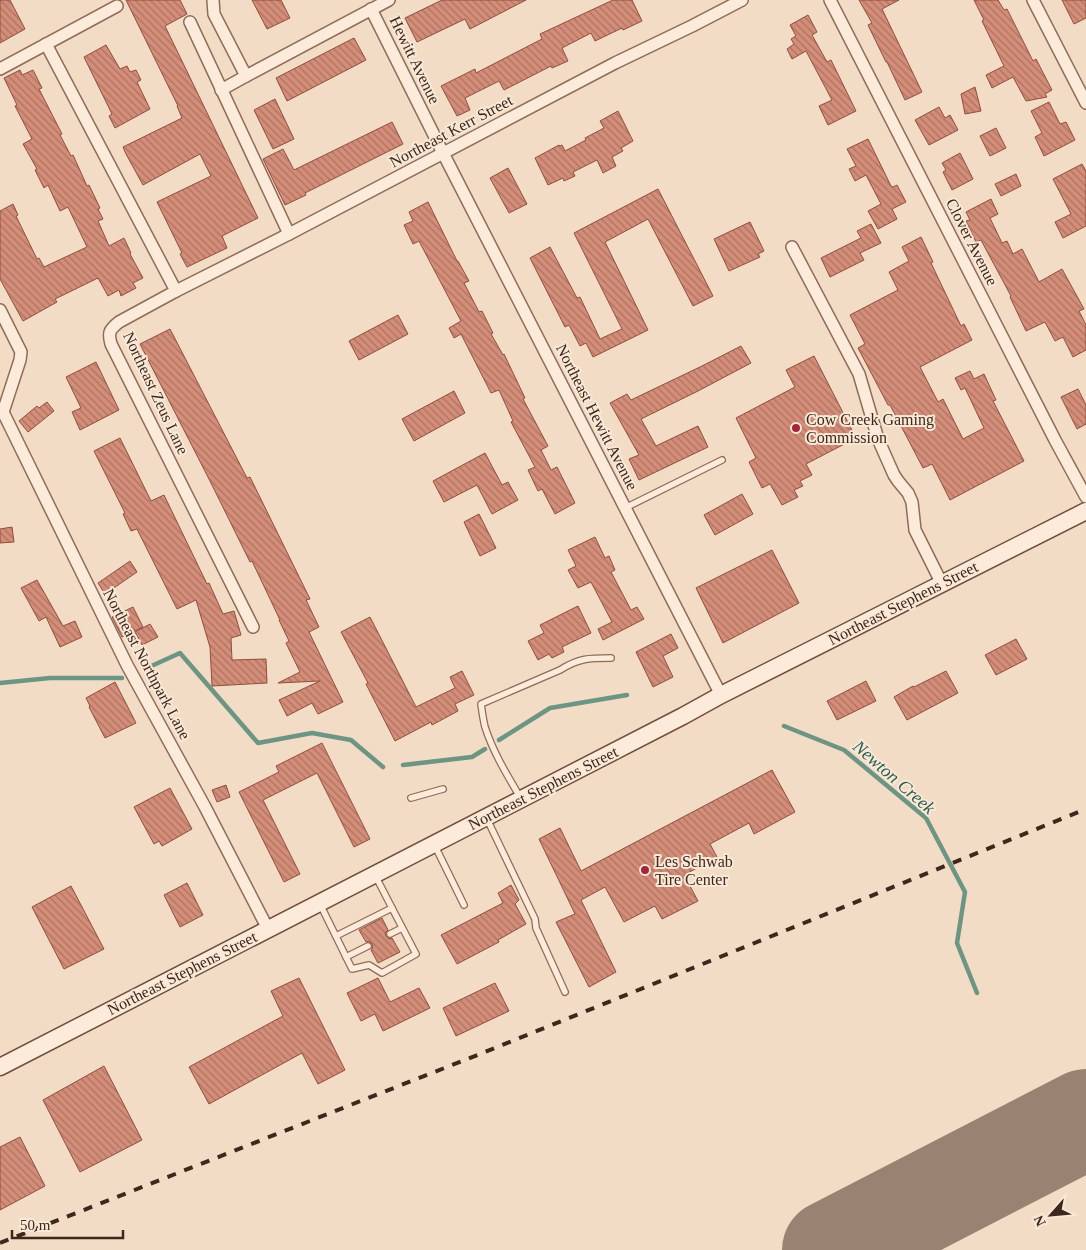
<svg xmlns="http://www.w3.org/2000/svg" width="1086" height="1250" font-family="'Times New Roman',serif">
<defs>
<pattern id="building-back-hatch" width="6" height="6" patternUnits="userSpaceOnUse" patternTransform="scale(1.25)"><rect width="6" height="6" fill="#d38d78"/><path d="M-1 5l2 2M0 0l6 6M5-1l2 2" fill="none" stroke="#ad7362"/></pattern>
</defs>
<rect width="100%" height="100%" fill="#f2dcc5"/>
<g fill="none" stroke-linecap="round" stroke-linejoin="round">
<!-- stream -->
<g stroke="#6d9583" stroke-width="4.5">
<path d="M147,668L180,653L258,743L312,733L351,740L383,767"/>
<path d="M0,683L50,678H122"/>
<path d="M784,726L844,750L926,818L965,892L957,943L977,993"/>
<path d="M499,740L550,708L627,695"/>
<path d="M403,765L472,757L485,749"/>
</g>
<!-- taxiway -->
<path stroke="#988272" stroke-width="40" d="M1044,1141L1072,1133H1086"/>
<!-- runway -->
<path stroke="#988272" stroke-width="100" d="M832,1250L1086,1119"/>
</g>
<!-- building -->
<g fill="url(#building-back-hatch)" stroke="#914e3d">
<path d="M0,0H10L25,29L0,43Z"/>
<path d="M126,0H180L187,14L165,26L258,218L222,236L227,248L187,267L180,254L182,253L157,202L211,176L200,154L143,185L126,154L123,147L182,118L177,106H178Z"/>
<path d="M252,0H281L290,18L267,29Z"/>
<path d="M442,0H526L470,29L465,19L417,42L405,18Z"/>
<path d="M613,0H632L642,21L623,30L622,28L595,41L591,33L562,48L568,61L552,68L551,66L504,90L499,81L465,98L470,110L457,116L441,86L475,69L476,73L542,39L540,34Z"/>
<path d="M859,0H899L882,9L922,92L905,100L887,62H886L868,25L872,23Z"/>
<path d="M974,0H998L1004,10L1007,9L1033,61L1036,59L1052,90L1045,94L1047,97L1026,101L1013,77L992,88L986,75L1004,66L982,21L984,20Z"/>
<path d="M1062,0H1086V18L1074,24Z"/>
<path d="M808,15L817,32L812,35L827,62L831,60L856,111L828,125L819,106L832,100L806,51L792,59L787,49L794,44L791,39L796,36L790,25Z"/>
<path d="M354,38L366,60L287,101L276,78Z"/>
<path d="M106,45L120,69L127,66L130,72L136,70L141,80L137,82L150,109L115,128L109,116L112,114L84,57Z"/>
<path d="M20,70L22,75L33,70L42,88L39,89L62,134L60,135L71,156L73,155L87,186L89,185L100,208L98,209L103,219L98,221L109,246L124,238L131,253L130,254L143,278L133,283L136,288L121,296L119,290L108,296L98,278L55,299L57,302L23,321L0,279V211L13,204L18,215L16,216L37,259L39,258L44,267L87,247L68,207L60,211L48,185L44,188L35,170L37,169L23,144L32,139L15,106L17,105L4,78Z"/>
<path d="M975,87L981,111L965,114L961,94Z"/>
<path d="M275,99L294,139L273,149L254,110Z"/>
<path d="M1049,102L1060,124L1066,122L1075,140L1044,156L1035,137L1042,133L1031,111Z"/>
<path d="M939,107L945,118L950,115L958,130L929,145L915,120Z"/>
<path d="M618,111L633,141L621,148L623,151L612,157L616,166L603,173L597,160L573,172L575,176L564,181L563,178L548,185L535,158L559,145L560,146L562,145L565,151L586,140L585,138L604,128L600,121Z"/>
<path d="M392,122L403,144L305,193L306,195L285,205L263,159L283,149L294,170Z"/>
<path d="M996,128L1006,148L990,156L980,136Z"/>
<path d="M868,139L891,186L893,187L897,185L906,202L892,209L897,219L878,229L868,211L881,204L866,175L855,181L849,169L856,166L847,149Z"/>
<path d="M960,153L973,179L952,190L943,172L946,170L942,163Z"/>
<path d="M1082,164L1086,171V226L1063,238L1055,222L1071,214L1053,179Z"/>
<path d="M508,168L527,204L509,213L490,178Z"/>
<path d="M1016,174L1021,186L1001,196L995,184Z"/>
<path d="M658,189L713,296L693,306L648,219L605,242L648,330L593,357L586,343L580,346L569,325L565,327L530,258L550,247L577,298L580,297L600,339L622,329L574,233Z"/>
<path d="M991,199L998,214L990,218L1002,243L1007,241L1013,254L1022,249L1039,282L1062,269L1084,309L1079,311L1086,325V350L1073,357L1063,337L1055,341L1045,322L1026,331L1010,297L1011,296L981,240L976,242L966,221L970,220L966,212Z"/>
<path d="M428,202L457,261H458L469,281L464,283L479,312L482,311L493,333L491,334L503,355L504,354L525,398L523,399L548,446L541,450L551,470L557,467L575,503L555,514L542,489L538,491L528,470L535,467L511,422L513,421L499,390L491,393L461,334L454,338L449,328L461,321L419,241L413,244L404,225L413,221L409,212Z"/>
<path d="M750,222L764,251L758,254L760,257L729,271L714,239Z"/>
<path d="M871,224L881,243L860,253L864,260L830,277L821,258L861,238L857,231Z"/>
<path d="M921,237L933,262L931,263L961,326L964,324L972,340L920,367L938,402L943,399L963,439L984,428L965,388L961,390L955,378L970,371L974,379L984,374L996,400L993,401L1024,461L950,500L932,464L923,468L890,405H888L858,348L865,344L850,315L898,290L889,272L909,261L902,247Z"/>
<path d="M398,315L408,334L359,360L349,341Z"/>
<path d="M170,329L247,478L250,477L310,599L306,600L319,627L309,632L343,702L318,714L312,703L287,716L279,700L320,681L278,683L300,672L286,643L289,641L279,620H280L252,561L250,562L210,481L140,344Z"/>
<path d="M741,346L751,363L698,391L641,419L656,446L698,426L708,447L639,480L629,459L639,455L610,403L627,394L631,400L702,366Z"/>
<path d="M814,356L856,438L806,464L812,475L800,481L803,486L794,490L798,497L782,505L770,484L762,488L749,462L756,458L736,418L795,387L786,370Z"/>
<path d="M96,362L119,410L80,430L72,412L81,408L66,377Z"/>
<path d="M1078,389L1086,405V424L1077,429L1061,397Z"/>
<path d="M454,391L465,413L414,441L402,419Z"/>
<path d="M47,402L54,411L28,432L19,421L37,406L39,408Z"/>
<path d="M120,438L151,501L164,495L207,584L209,583L223,614L234,611L241,635L231,638L232,660L266,659L267,683L212,686L210,647L196,600L177,609L137,529L131,531L123,514L125,513L94,451Z"/>
<path d="M485,453L502,485L508,482L518,500L492,514L477,485L444,502L433,481Z"/>
<path d="M742,494L753,514L715,535L704,515Z"/>
<path d="M479,514L496,548L480,556L464,522Z"/>
<path d="M12,527L14,542L0,543V529Z"/>
<path d="M595,537L605,558L609,556L615,570L611,572L631,610L637,607L644,619L603,640L598,629L612,622L591,582L578,588L568,570L576,566L568,550Z"/>
<path d="M772,550L799,603L723,643L696,588Z"/>
<path d="M130,561L137,572L105,594L98,583Z"/>
<path d="M37,580L63,626L75,621L82,637L60,647L46,617L39,621L21,588Z"/>
<path d="M578,606L591,633L562,647L564,652L552,658L549,654L538,660L528,641L544,633L540,625Z"/>
<path d="M133,607L143,627L122,637L112,617Z"/>
<path d="M370,617L416,707L455,688L450,677L462,671L474,695L455,704L458,711L432,725L431,722L395,741L366,684L368,683L341,632Z"/>
<path d="M150,624L158,637L142,645L135,632Z"/>
<path d="M671,634L678,648L663,656L673,677L653,687L636,652Z"/>
<path d="M1016,639L1027,659L996,675L985,655Z"/>
<path d="M946,671L958,693L907,720L894,697L913,686L914,687Z"/>
<path d="M866,681L876,701L837,720L827,701Z"/>
<path d="M115,682L136,723L105,738L89,707L90,706L86,698Z"/>
<path d="M322,743L370,839L354,847L317,773L263,800L300,874L284,882L239,792L279,772L276,766Z"/>
<path d="M772,770L795,812L754,834L749,823L710,844L717,857L684,875L698,901L662,919L655,906L624,922L605,887L581,900L616,972L589,987L556,922L575,914L539,839L560,828L581,871Z"/>
<path d="M226,785L230,797L217,802L212,790Z"/>
<path d="M170,788L192,829L162,846L159,841L154,844L134,807Z"/>
<path d="M187,883L203,915L180,927L164,895Z"/>
<path d="M511,885L519,900L515,904L526,924L498,940L499,942L457,964L441,935L503,903L498,893Z"/>
<path d="M71,886L104,949L64,969L32,907Z"/>
<path d="M382,918L388,930L385,933L386,936L389,939L392,938L400,952L378,963L371,950L373,947L372,944L369,941L366,942L359,930Z"/>
<path d="M299,978L345,1070L318,1084L302,1053L209,1104L189,1067L283,1016L271,991Z"/>
<path d="M378,978L390,1002L419,988L430,1008L383,1031L375,1014L361,1021L347,993Z"/>
<path d="M495,983L509,1011L456,1036L443,1008Z"/>
<path d="M104,1066L142,1140L80,1172L43,1100Z"/>
<path d="M20,1137L45,1186L0,1210V1147Z"/>
</g>
<g fill="none" stroke-linecap="round" stroke-linejoin="round">
<defs>
<g id="lane">
<path d="M625,508L722,460"/>
<path d="M520,797C507,775 493,752 485,727C483,719 482,711 481,704L560,670C579,658 589,658 611,658"/>
<path d="M411,798L443,789"/>
<path d="M487,819L535,919L536,928L565,992"/>
<path d="M435,846L464,905"/>
<path d="M320,904L352,969L369,965L382,973L416,954L392,908"/>
<path d="M390,934L402,928"/>
<path d="M336,936L392,908L376,877"/>
<path d="M346,957L368,946"/>
</g>
<g id="street">
<path d="M213,0L214,14L246,76L389,0"/>
<path d="M830,0L1055,440L1086,497"/>
<path d="M1033,0L1086,103"/>
<path d="M371,9L443,153L721,695"/>
<path d="M190,22L289,234"/>
<path d="M46,44L176,291L119,322C109,330 108,333 111,344L253,627"/>
<path d="M0,69L117,6"/>
<path d="M221,90L246,76"/>
<path d="M792,247L859,374L878,439L894,475L898,481L908,493L912,502L915,530L942,584"/>
<path d="M176,291L289,234L615,63L692,26L742,0"/>
<path d="M0,310L21,352L20,360L3,412"/>
<path d="M3,412L127,665L205,807L268,929"/>
</g>
<path id="secondary" d="M0,1067L683,716L721,695L1086,511"/>
</defs>
<!-- lane casing -->
<use href="#lane" stroke="#8f6c59" stroke-width="8"/>
<!-- street casing -->
<use href="#street" stroke="#8f6c59" stroke-width="14"/>
<!-- secondary casing -->
<use href="#secondary" stroke="#714d3c" stroke-width="19"/>
<!-- lane -->
<use href="#lane" stroke="#fcebda" stroke-width="5.5"/>
<!-- street -->
<use href="#street" stroke="#fcebda" stroke-width="11"/>
<!-- secondary -->
<use href="#secondary" stroke="#fcebda" stroke-width="16"/>
<!-- rail -->
<path stroke="#3e281e" stroke-width="4" stroke-dasharray="9 9" stroke-linecap="butt" d="M0,1243L480,1054L1086,809"/>
</g>
<!-- markers -->
<g fill="#a4243c" stroke="#f9e8d6" stroke-width="2">
<circle cx="796" cy="428" r="5"/>
<circle cx="645" cy="870" r="5"/>
</g>
<g text-anchor="middle" dominant-baseline="central" stroke-width="4" stroke-linejoin="round" paint-order="stroke">
<!-- street labels -->
<g font-size="16" fill="#3e281e" stroke="#f9e8d6">
<text transform="translate(415 60) rotate(64)">Hewitt Avenue</text>
<text transform="translate(451 131) rotate(-28)">Northeast Kerr Street</text>
<text transform="translate(972 242) rotate(63)">Clover Avenue</text>
<text transform="translate(156 393) rotate(65)">Northeast Zeus Lane</text>
<text transform="translate(597 417) rotate(63)">Northeast Hewitt Avenue</text>
<text transform="translate(903 603) rotate(-27)">Northeast Stephens Street</text>
<text transform="translate(147 664) rotate(62)">Northeast Northpark Lane</text>
<text transform="translate(543 788) rotate(-27)">Northeast Stephens Street</text>
<text transform="translate(182 973) rotate(-27)">Northeast Stephens Street</text>
</g>
<!-- poi labels -->
<g font-size="16" fill="#3e281e" stroke="#f9e8d6" text-anchor="start">
<text x="806" y="419">Cow Creek Gaming<tspan x="806" dy="18">Commission</tspan></text>
<text x="655" y="861">Les Schwab<tspan x="655" dy="18">Tire Center</tspan></text>
</g>
<!-- water labels -->
<g font-size="18" font-style="italic" fill="#2c5f52" stroke="#f9e8d6">
<text transform="translate(894 777) rotate(41)">Newton Creek</text>
</g>
</g>
<!-- north arrow -->
<g transform="translate(1051 1215) rotate(243)" stroke="#f9e8d6" stroke-width="4" paint-order="stroke">
<path d="M0-4L9 19L0 12L-9 19Z" fill="#3e281e"/>
<text y="-8" font-size="14" font-weight="bold" text-anchor="middle" fill="#3e281e">N</text>
</g>
<!-- scale -->
<path d="M12 1230v8h111v-8" fill="none" stroke="#3e281e" stroke-width="2.5"/>
<text x="20" y="1230" font-size="15" fill="#3e281e" stroke="#f9e8d6" stroke-width="4" paint-order="stroke">50 m</text>
</svg>
